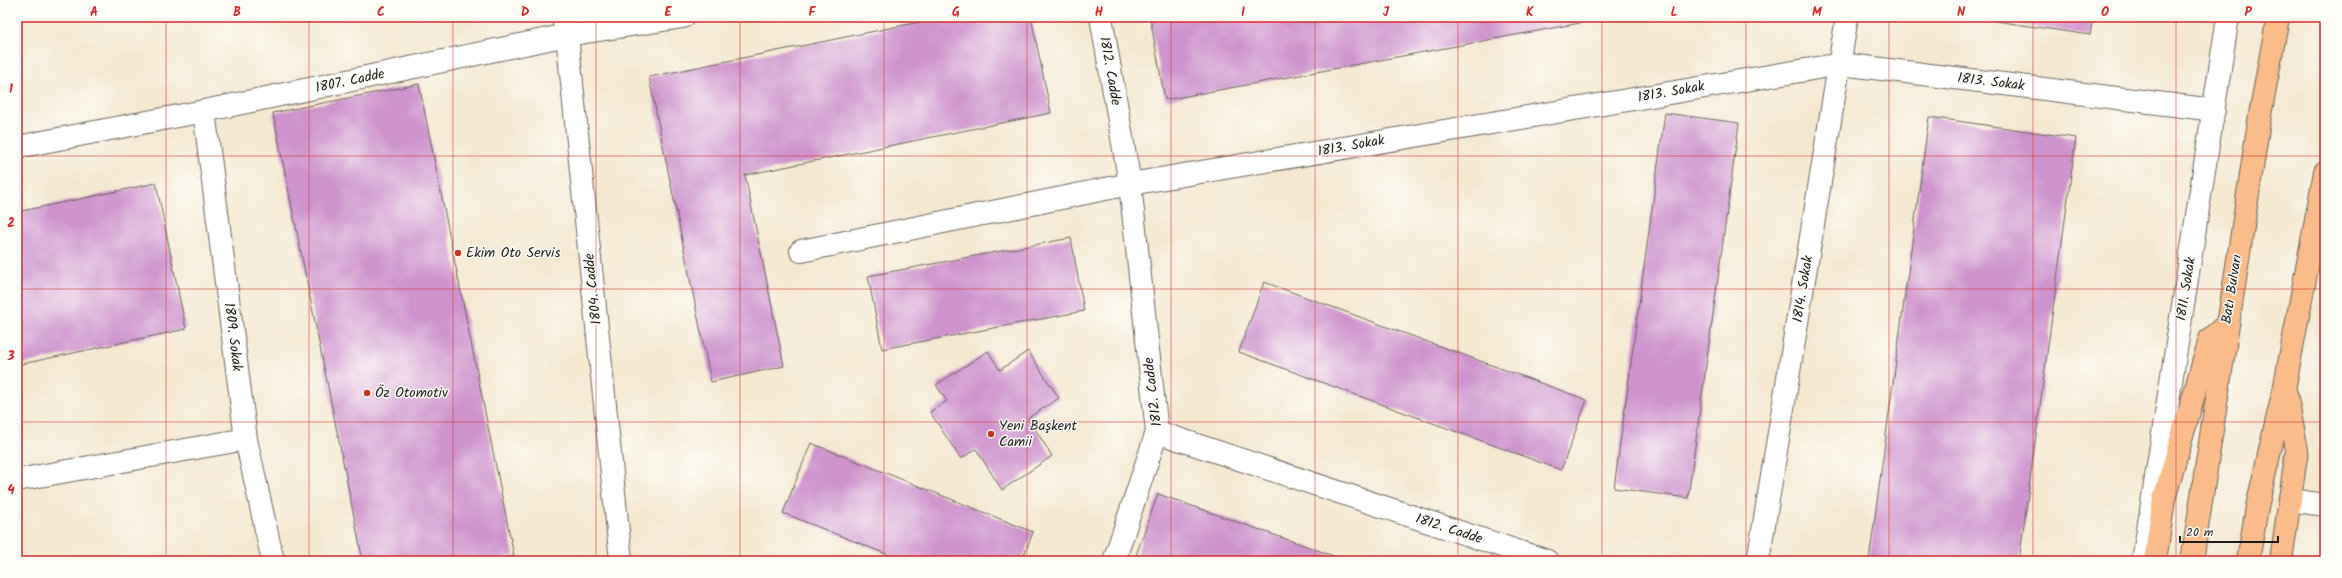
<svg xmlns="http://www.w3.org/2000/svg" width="2342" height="578" font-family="Kalam,sans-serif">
<rect width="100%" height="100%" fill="#fdfcf7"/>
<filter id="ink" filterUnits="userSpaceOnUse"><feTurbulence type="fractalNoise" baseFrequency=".025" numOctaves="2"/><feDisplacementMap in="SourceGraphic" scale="8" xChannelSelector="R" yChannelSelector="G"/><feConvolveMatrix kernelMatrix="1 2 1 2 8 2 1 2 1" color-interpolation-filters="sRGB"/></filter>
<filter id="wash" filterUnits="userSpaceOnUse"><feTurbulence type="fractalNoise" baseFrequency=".012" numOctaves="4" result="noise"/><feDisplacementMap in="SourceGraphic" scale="16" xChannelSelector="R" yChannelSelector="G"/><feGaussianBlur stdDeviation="0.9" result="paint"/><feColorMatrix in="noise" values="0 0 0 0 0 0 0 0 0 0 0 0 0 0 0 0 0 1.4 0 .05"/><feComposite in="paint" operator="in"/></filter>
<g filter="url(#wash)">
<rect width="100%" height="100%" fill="#f4e8d1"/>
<g id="blocks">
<!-- building -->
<g fill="#ce93cd">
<path d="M944,17H1031L1051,113L745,175L784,366L711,382L649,77Z"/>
<path d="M1150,17H1607V18L1165,100Z"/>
<path d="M1968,17H2093L2090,35Z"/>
<path d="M419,84L514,556L491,561H363L273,113Z"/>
<path d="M1665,113L1739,123L1688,498L1614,488Z"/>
<path d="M1929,117L2076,138L2019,561H1869Z"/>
<path d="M156,183L186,329L17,365V212Z"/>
<path d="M1071,238L1084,311L882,349L868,276Z"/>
<path d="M1264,282L1587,400L1561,470L1239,352Z"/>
<path d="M988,351L1000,370L1028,351L1059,398L1028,418L1052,456L1002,490L976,449L961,459L930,412L947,401L936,385Z"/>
<path d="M811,443L1033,532L1022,561H904L783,513Z"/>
<path d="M1158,494L1320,551L1346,561H1134Z"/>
</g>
</g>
</g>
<g filter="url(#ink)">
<use href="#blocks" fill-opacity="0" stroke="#68635b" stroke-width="1"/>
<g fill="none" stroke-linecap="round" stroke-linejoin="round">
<defs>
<g id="minor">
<path d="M563,17L567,35L621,561"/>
<path d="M1101,17L1130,184L1157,432L1547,561"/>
<path d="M204,111L246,439L273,561"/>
<path d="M17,147L204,111L567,35L683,17"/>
<path d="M801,251L1130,184L1841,64L2214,110"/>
<path d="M17,480L246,439"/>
<path d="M2290,500L2325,505"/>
<path d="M1114,561L1157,432"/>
<path d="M1758,561L1847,17"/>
<path d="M2143,561L2228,17"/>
</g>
<g id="primary">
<path d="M2155,561L2164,499L2210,339L2226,325"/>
<path d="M2192,561L2260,115L2278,17"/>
<path d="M2248,561L2257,507L2285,385L2325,172"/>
<path d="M2281,561L2297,450L2286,394"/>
</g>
</defs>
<!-- minor casing -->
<use href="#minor" stroke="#68635b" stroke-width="24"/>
<!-- primary casing -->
<use href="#primary" stroke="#68635b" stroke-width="24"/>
<!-- minor -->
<use href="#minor" stroke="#fff" stroke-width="22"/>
<!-- primary -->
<use href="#primary" stroke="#f9bc8a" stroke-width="22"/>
</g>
</g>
<!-- grid -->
<path fill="none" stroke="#d62828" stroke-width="1" stroke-opacity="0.55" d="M166,17V561M309,17V561M453,17V561M596,17V561M740,17V561M884,17V561M1027,17V561M1171,17V561M1315,17V561M1458,17V561M1602,17V561M1746,17V561M1889,17V561M2033,17V561M2176,17V561M17,156H2325M17,289H2325M17,422H2325"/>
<!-- markers -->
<g fill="#c8321e" stroke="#fdfcf7" stroke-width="1.5">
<circle cx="458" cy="253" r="4"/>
<circle cx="367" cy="393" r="4"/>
<circle cx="991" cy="434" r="4"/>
</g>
<g text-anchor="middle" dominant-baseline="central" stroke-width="3" stroke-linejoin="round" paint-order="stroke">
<!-- street labels -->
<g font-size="14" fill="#1c1c1c" stroke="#fdfcf7">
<text transform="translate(1110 71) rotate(80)">1812. Cadde</text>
<text transform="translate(350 81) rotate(-12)">1807. Cadde</text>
<text transform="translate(1991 82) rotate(7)">1813. Sokak</text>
<text transform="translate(1671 92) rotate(-10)">1813. Sokak</text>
<text transform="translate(1351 146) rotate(-10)">1813. Sokak</text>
<text transform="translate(593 289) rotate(-96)">1804. Cadde</text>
<text transform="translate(1803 289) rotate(-81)">1814. Sokak</text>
<text transform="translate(2186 289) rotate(-81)">1811. Sokak</text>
<text transform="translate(2232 289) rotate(-81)">Batı Bulvarı</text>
<text transform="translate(233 337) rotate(83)">1809. Sokak</text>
<text transform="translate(1153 392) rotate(-97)">1812. Cadde</text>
<text transform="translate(1449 529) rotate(18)">1812. Cadde</text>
</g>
<!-- poi labels -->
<g font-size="14" fill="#1c1c1c" stroke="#fdfcf7" text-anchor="start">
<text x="466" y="253">Ekim Oto Servis</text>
<text x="375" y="393">Öz Otomotiv</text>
<text x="999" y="426">Yeni Başkent<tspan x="999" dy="16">Camii</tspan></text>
</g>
</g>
<!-- margin -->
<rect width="2342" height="578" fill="none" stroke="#fdfcf7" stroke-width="44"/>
<!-- scale -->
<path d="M2180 536v6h98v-6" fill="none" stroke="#1c1c1c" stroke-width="2"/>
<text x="2186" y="536" font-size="12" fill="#1c1c1c" stroke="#fdfcf7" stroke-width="3" paint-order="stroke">20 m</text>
<rect x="22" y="22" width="2298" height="534" fill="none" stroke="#d62828" stroke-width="1.5"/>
<g font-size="13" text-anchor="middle" font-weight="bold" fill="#d62828">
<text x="94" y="16">A</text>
<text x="237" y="16">B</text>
<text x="381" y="16">C</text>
<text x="525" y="16">D</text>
<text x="668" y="16">E</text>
<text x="812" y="16">F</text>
<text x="956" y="16">G</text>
<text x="1099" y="16">H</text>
<text x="1243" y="16">I</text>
<text x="1386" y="16">J</text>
<text x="1530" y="16">K</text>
<text x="1674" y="16">L</text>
<text x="1817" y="16">M</text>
<text x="1961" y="16">N</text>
<text x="2105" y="16">O</text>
<text x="2248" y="16">P</text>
<text x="11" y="93">1</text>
<text x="11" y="227">2</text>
<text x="11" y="360">3</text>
<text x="11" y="494">4</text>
</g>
</svg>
